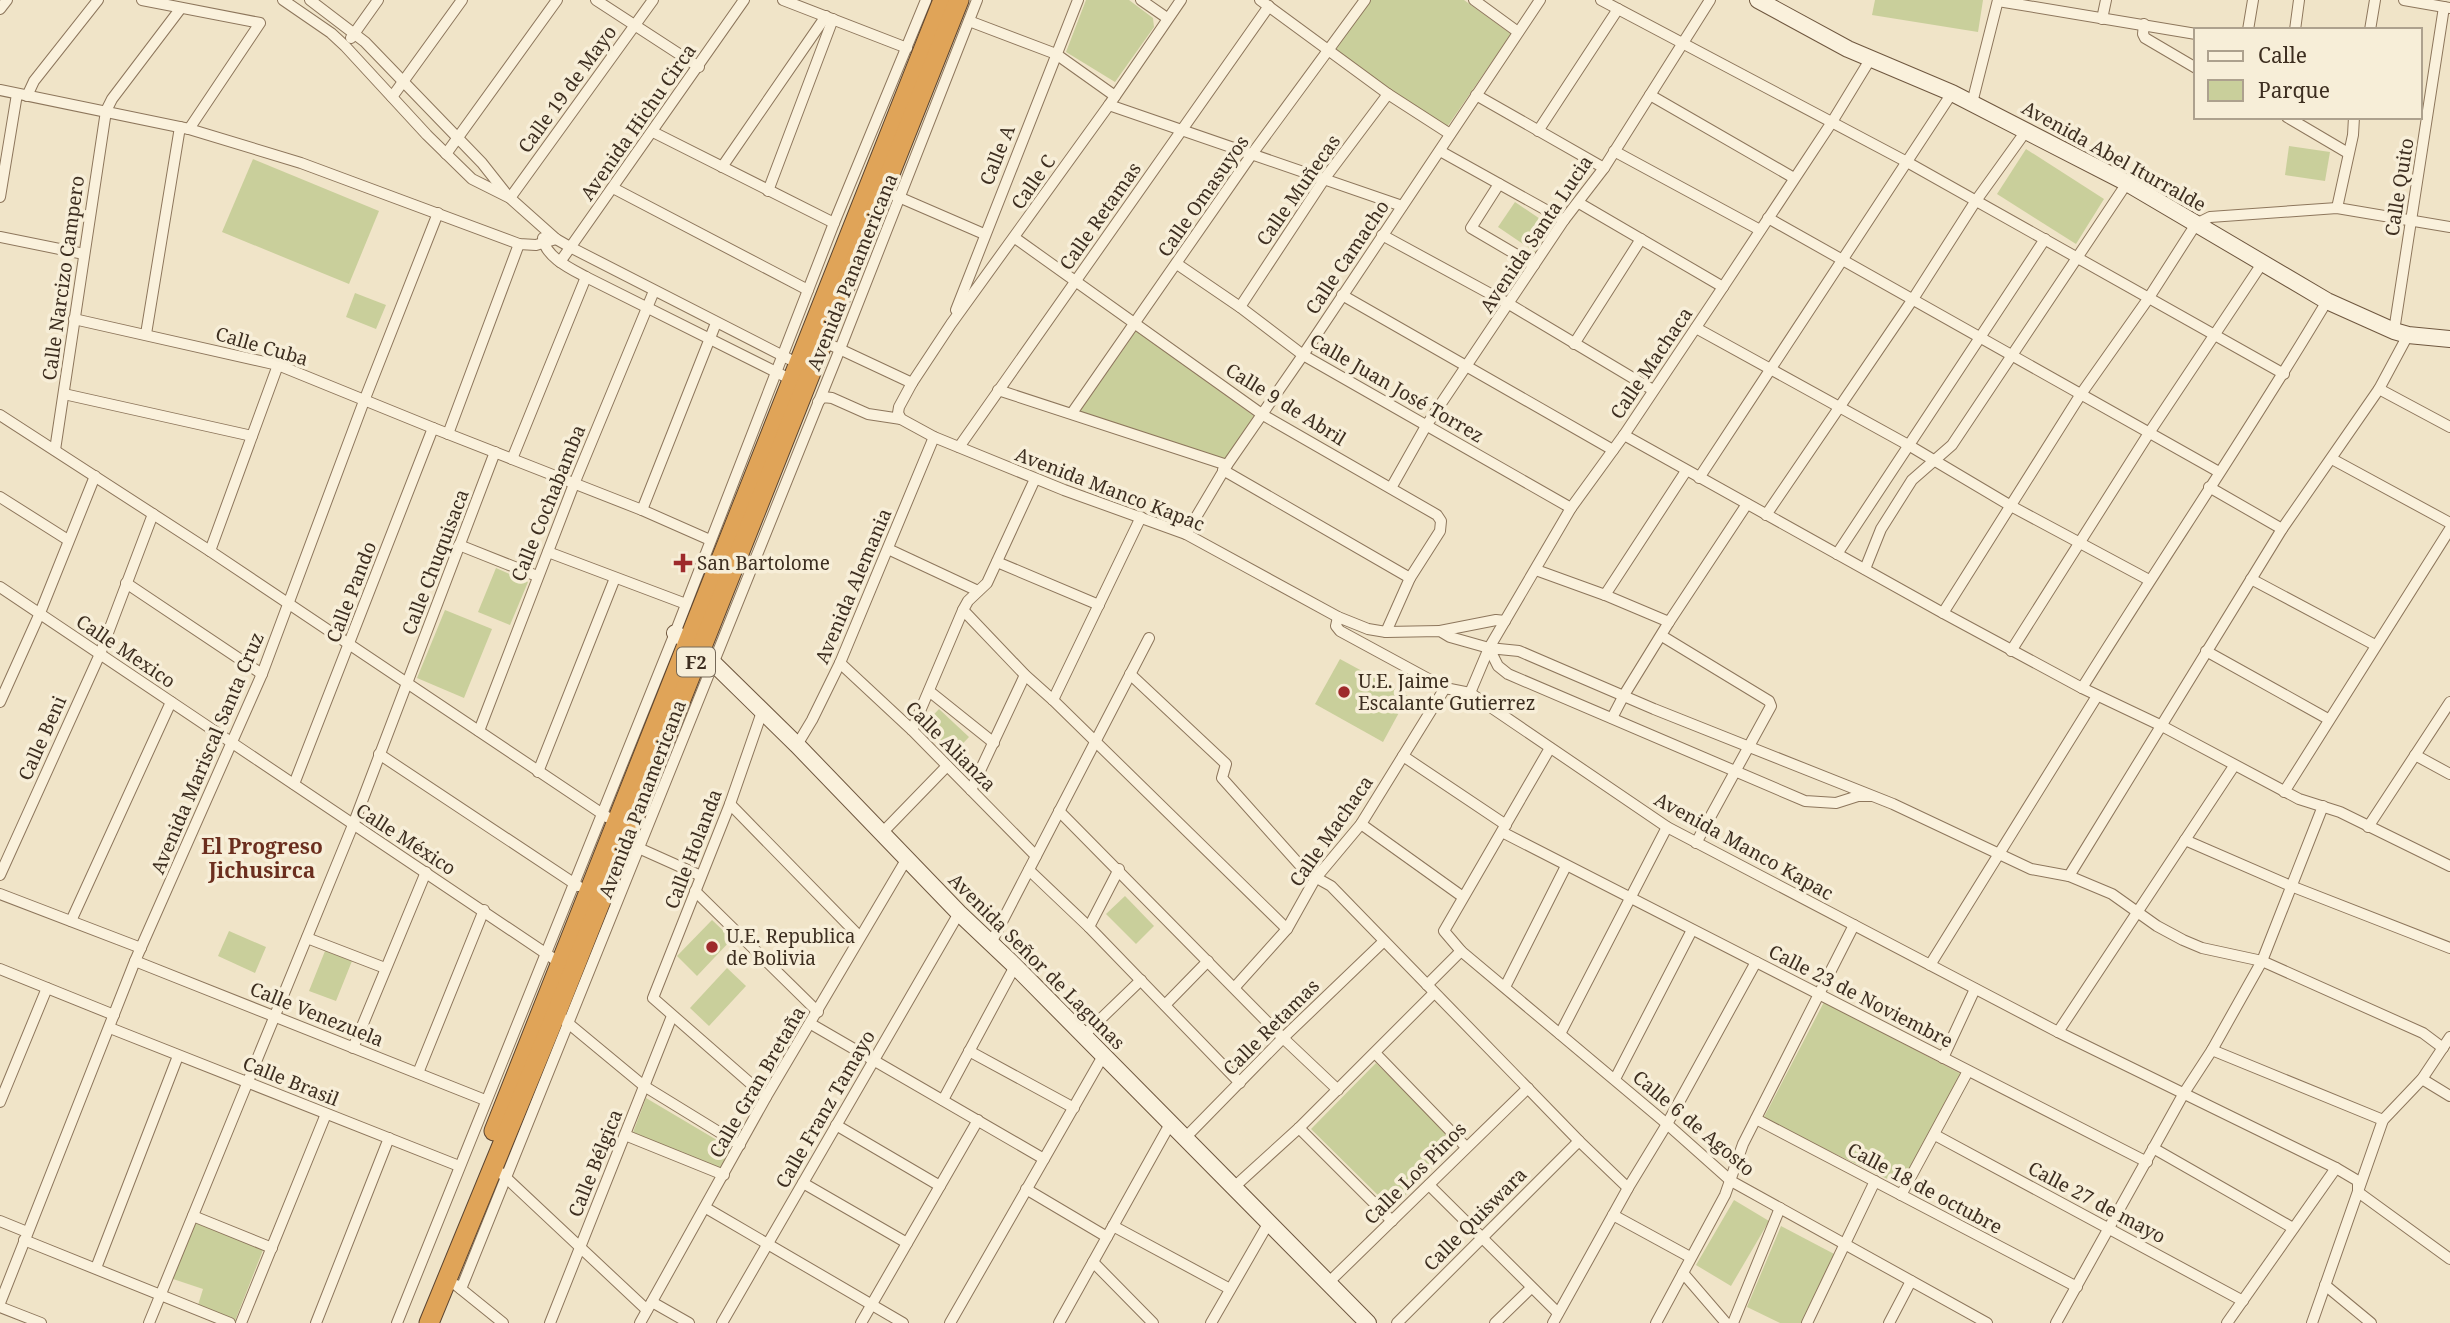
<svg xmlns="http://www.w3.org/2000/svg" width="2450" height="1323" font-family="'Noto Serif',serif">
<rect width="100%" height="100%" fill="#f0e4c8"/>
<!-- green -->
<g fill="#c9cf9b">
<path d="M1086,0H1129L1153,18L1154,27L1115,82L1066,52Z"/>
<path d="M1368,0H1464L1511,34L1445,130L1334,49Z"/>
<path d="M1875,0H1983L1978,32L1872,15Z"/>
<path d="M2289,146L2330,152L2325,181L2285,175Z"/>
<path d="M2026,149L2104,199L2076,244L1997,194Z"/>
<path d="M253,159L379,211L349,284L222,232Z"/>
<path d="M1515,202L1552,227L1535,252L1498,227Z"/>
<path d="M355,293L386,305L376,329L346,317Z"/>
<path d="M1136,331L1254,416L1224,461L1079,413Z"/>
<path d="M496,568L528,582L510,625L478,612Z"/>
<path d="M445,610L492,629L464,698L417,678Z"/>
<path d="M1340,659L1408,696L1383,742L1315,704Z"/>
<path d="M939,709L969,737L952,755L922,727Z"/>
<path d="M1125,896L1154,926L1136,944L1106,914Z"/>
<path d="M712,920L732,939L697,976L677,956Z"/>
<path d="M229,931L266,947L255,973L218,956Z"/>
<path d="M325,951L352,961L336,1001L309,991Z"/>
<path d="M727,968L746,986L709,1026L690,1008Z"/>
<path d="M1824,1002L1963,1075L1902,1186L1763,1119Z"/>
<path d="M1376,1063L1456,1143L1392,1209L1311,1129Z"/>
<path d="M646,1098L732,1149L719,1170L632,1135Z"/>
<path d="M1734,1200L1769,1221L1731,1286L1696,1265Z"/>
<path d="M195,1222L263,1250L235,1321L198,1305L203,1289L173,1279Z"/>
<path d="M1781,1226L1838,1256L1804,1323H1780L1747,1307Z"/>
</g>
<g fill="none" stroke-linecap="round" stroke-linejoin="round">
<defs>
<g id="street">
<path d="M142,0L260,23L189,129"/>
<path d="M283,0L331,33L345,46L427,135L472,179L510,198L556,239L570,247L789,359"/>
<path d="M310,0L365,42L482,163L508,196"/>
<path d="M596,0L699,67"/>
<path d="M783,0L907,48"/>
<path d="M1141,0L1167,18"/>
<path d="M1260,0L1388,94L1450,134"/>
<path d="M1474,0L1518,32"/>
<path d="M1601,0L1907,162L2284,374"/>
<path d="M2404,0L2450,8"/>
<path d="M1998,1L2196,34"/>
<path d="M0,9L7,0"/>
<path d="M2102,19L2106,0"/>
<path d="M969,21L1056,54L1115,96"/>
<path d="M2144,24L2143,34L2145,38L2196,68"/>
<path d="M2248,30L2253,0"/>
<path d="M2295,30L2299,0"/>
<path d="M2370,30L2375,0"/>
<path d="M351,38L378,0"/>
<path d="M0,90L189,129L301,163L519,244L536,245L556,239"/>
<path d="M1476,95L1604,168"/>
<path d="M1650,95L1794,178"/>
<path d="M27,96L34,81L98,0"/>
<path d="M392,97L462,0"/>
<path d="M1972,103L1998,0"/>
<path d="M1109,105L1402,206"/>
<path d="M2287,117L2348,153"/>
<path d="M1538,131L1618,9"/>
<path d="M653,132L834,223"/>
<path d="M1440,151L1564,220"/>
<path d="M1614,151L1760,230"/>
<path d="M446,154L557,0"/>
<path d="M722,167L826,16"/>
<path d="M1499,184L1471,228L1534,265"/>
<path d="M613,188L808,290"/>
<path d="M768,191L833,19"/>
<path d="M894,195L984,234"/>
<path d="M0,197L17,94"/>
<path d="M510,198L653,0"/>
<path d="M1579,203L1723,287"/>
<path d="M2337,208L2353,135L2354,117"/>
<path d="M1768,218L2219,472"/>
<path d="M1382,235L1509,304L1653,390"/>
<path d="M0,237L84,254"/>
<path d="M543,238C545,257 571,269 586,277L784,376"/>
<path d="M1015,238L1263,415L1437,515L1441,521L1440,531L1410,578L1386,632"/>
<path d="M560,262L744,0"/>
<path d="M1177,264L1240,307L1303,355L1571,508"/>
<path d="M1342,295L1613,450"/>
<path d="M2327,301C2249,432 2163,558 2082,688L2162,726L2299,799L2340,812L2450,866"/>
<path d="M1240,307L1325,178L1388,94"/>
<path d="M956,310L1078,0"/>
<path d="M74,319L278,365L433,428"/>
<path d="M1696,328L1910,446L2011,506L2149,580"/>
<path d="M2394,331L2444,7"/>
<path d="M146,334L180,127"/>
<path d="M1574,344L1641,239"/>
<path d="M833,346L912,383L899,407L898,413L901,419L934,437L1064,490L1186,534L1338,617L1368,629L1386,632L1440,631L1450,637L1489,648"/>
<path d="M912,383L951,324L1109,105L1181,0"/>
<path d="M2379,389L2450,427"/>
<path d="M998,390L1227,465"/>
<path d="M64,394L252,436"/>
<path d="M818,402L823,397L832,398L868,414L901,419"/>
<path d="M1072,413L1252,154L1365,0"/>
<path d="M0,415L210,551L607,817"/>
<path d="M448,434L519,244"/>
<path d="M1624,435L1943,613L2082,688"/>
<path d="M959,447L1269,6"/>
<path d="M55,450L106,111L112,99L181,8"/>
<path d="M512,459L642,510L710,540"/>
<path d="M2332,459L2450,523"/>
<path d="M1223,470L1410,578"/>
<path d="M1699,478L1952,93"/>
<path d="M2209,487L2282,529"/>
<path d="M1391,488L1426,426L1564,220L1604,168L1710,0"/>
<path d="M0,497L68,540"/>
<path d="M642,510L716,323"/>
<path d="M1766,515L1913,299L1975,202L2026,131"/>
<path d="M1186,534L1227,465L1303,355L1540,0"/>
<path d="M459,545L537,576"/>
<path d="M888,549L978,591"/>
<path d="M210,551L278,365"/>
<path d="M548,552L686,604"/>
<path d="M1837,554L2045,239"/>
<path d="M997,562L1099,605"/>
<path d="M1865,569L1881,529L1912,480L1952,445L2127,183"/>
<path d="M1536,570L1605,595L1669,622"/>
<path d="M2251,579L2375,645"/>
<path d="M126,583L262,674"/>
<path d="M0,587L560,963"/>
<path d="M1605,595L1686,471"/>
<path d="M963,610L1025,675L1053,700L1287,929"/>
<path d="M1943,613L2081,394L2148,299L2196,224L2210,217L2337,208L2450,227"/>
<path d="M1338,617L1336,626L1340,631L1445,688L1470,693L1667,827L2058,1032L2336,1168L2358,1181V1192L2450,1259"/>
<path d="M1440,631L1496,620L1505,621"/>
<path d="M1662,636L1769,701L1771,706L1696,843"/>
<path d="M2011,651L2149,433L2263,262"/>
<path d="M2206,651L2328,719"/>
<path d="M840,663L912,730L1036,856"/>
<path d="M1130,674L1226,764L1222,778L1306,872L1331,886L1579,1141L1628,1188"/>
<path d="M929,691L994,743"/>
<path d="M1470,693L1489,648L1571,508L1624,435L1723,287L1832,122L1871,58"/>
<path d="M1053,700L1141,517"/>
<path d="M0,702L40,613L95,476"/>
<path d="M762,712L730,804L653,998L766,1097"/>
<path d="M1612,718L1624,695L1669,622L1747,504"/>
<path d="M912,730L963,610L968,601L987,583L1035,479"/>
<path d="M479,731L574,484L654,291"/>
<path d="M797,745L812,720L840,663L934,437"/>
<path d="M1550,748L1444,931L1461,951L1667,1124L1731,1181L1987,1323"/>
<path d="M379,754L578,886"/>
<path d="M2415,755L2450,774"/>
<path d="M1403,756L1506,825"/>
<path d="M538,772L615,578"/>
<path d="M294,784L433,428L512,459L586,277"/>
<path d="M971,790L1025,675"/>
<path d="M2284,792L2450,529"/>
<path d="M1871,796H1858L1836,803L1805,801L1508,674L1498,666L1489,648L1519,651L1654,709L1893,804L2031,869L2069,876L2112,894L2157,926L2183,940L2202,948L2262,961L2423,1033L2443,1048"/>
<path d="M730,804L859,936"/>
<path d="M1059,811L1283,1038L1338,1090"/>
<path d="M1361,824L1463,897"/>
<path d="M2368,827L2450,702"/>
<path d="M1502,832L2147,1162"/>
<path d="M882,833L947,766"/>
<path d="M2185,840L2291,886L2450,948"/>
<path d="M634,846L701,876"/>
<path d="M1029,870L1089,927L1240,1083"/>
<path d="M0,875L100,654L153,514"/>
<path d="M2069,876L2282,529L2379,389L2408,335"/>
<path d="M695,891L818,1012"/>
<path d="M0,894L141,948"/>
<path d="M71,921L171,702"/>
<path d="M1089,927L1119,869"/>
<path d="M307,938L385,968"/>
<path d="M991,943L1149,638"/>
<path d="M135,961L485,1100"/>
<path d="M1930,965L2097,696"/>
<path d="M0,969L114,1015"/>
<path d="M1427,985L1461,951"/>
<path d="M1235,987L1287,929L1315,879L1361,824L1445,688"/>
<path d="M1505,987L1566,866"/>
<path d="M1165,1005L1208,961"/>
<path d="M563,1019L644,1086L740,1145"/>
<path d="M811,1024L1044,1159"/>
<path d="M110,1028L459,1166"/>
<path d="M2058,1032L2234,766"/>
<path d="M1560,1034L1667,827"/>
<path d="M1083,1036L1141,980"/>
<path d="M353,1048L426,872"/>
<path d="M2212,1050L2383,1120"/>
<path d="M969,1051L1074,1108"/>
<path d="M1375,1053L1466,1147"/>
<path d="M1943,1058L1975,989"/>
<path d="M418,1073L484,910"/>
<path d="M1615,1079L1692,930"/>
<path d="M2422,1079L2450,1096"/>
<path d="M943,1100L1015,966"/>
<path d="M0,1102L47,988"/>
<path d="M1756,1119L2077,1287"/>
<path d="M836,1125L940,1186"/>
<path d="M1299,1128L1392,1221"/>
<path d="M625,1135L724,1175"/>
<path d="M1935,1135L2243,1301"/>
<path d="M1184,1139L1283,1038L1383,942"/>
<path d="M2153,1148L2293,1228"/>
<path d="M501,1173L647,1310"/>
<path d="M803,1183L907,1243"/>
<path d="M1429,1185L1558,1313"/>
<path d="M1233,1188L1299,1128L1434,993"/>
<path d="M1026,1189L1107,1237"/>
<path d="M1901,1195L1968,1071"/>
<path d="M706,1208L903,1323"/>
<path d="M1613,1215L1690,1257"/>
<path d="M193,1216L272,1248"/>
<path d="M0,1221L27,1232"/>
<path d="M1113,1226L1230,1289"/>
<path d="M24,1240L230,1323"/>
<path d="M1093,1262L1153,1323"/>
<path d="M96,1268L178,1056"/>
<path d="M1683,1273L1726,1323"/>
<path d="M1327,1284L1528,1088"/>
<path d="M456,1285L503,1323"/>
<path d="M2325,1285L2371,1323"/>
<path d="M461,1289L840,349L977,0"/>
<path d="M652,1302L689,1323"/>
<path d="M0,1303L135,961L262,674L364,401L438,213"/>
<path d="M0,1307L41,1323"/>
<path d="M149,1323L353,825L495,452"/>
<path d="M241,1323L326,1114"/>
<path d="M316,1323L389,1138"/>
<path d="M397,1323L675,633L834,223L926,0"/>
<path d="M550,1323L672,1016"/>
<path d="M640,1323L766,1097L906,860"/>
<path d="M722,1323L959,913"/>
<path d="M861,1323L978,1120"/>
<path d="M950,1323L1103,1056"/>
<path d="M1059,1323L1170,1124"/>
<path d="M1211,1323L1268,1224"/>
<path d="M1397,1323L1579,1141"/>
<path d="M1495,1323L1531,1288"/>
<path d="M1553,1323L1628,1188L1667,1124L1756,962"/>
<path d="M1656,1323L1725,1195L1743,1144L1854,925"/>
<path d="M1733,1323L1780,1208"/>
<path d="M1807,1323L1875,1181"/>
<path d="M1889,1323L1911,1281"/>
<path d="M2056,1323L2184,1093L2212,1050L2262,961L2323,806"/>
<path d="M2227,1323L2336,1168"/>
<path d="M2312,1323L2383,1120L2422,1079L2450,1037"/>
</g>
<g id="secondary">
<path d="M1758,0L1848,49L1952,93L2127,183L2327,301L2394,331L2408,335L2450,339"/>
<path d="M675,633L700,650L797,745L959,913L1015,966L1368,1323"/>
</g>
<g id="highway">
<path d="M494,1131L943,0"/>
<path d="M429,1323L556,1014L959,0"/>
</g>
</defs>
<!-- street casing -->
<use href="#street" stroke="#8d765c" stroke-width="12"/>
<!-- secondary casing -->
<use href="#secondary" stroke="#6f573f" stroke-width="18"/>
<!-- highway casing -->
<use href="#highway" stroke="#5b4430" stroke-width="21"/>
<!-- street -->
<use href="#street" stroke="#faf1dc" stroke-width="10"/>
<!-- secondary -->
<use href="#secondary" stroke="#faf1dc" stroke-width="16"/>
<!-- highway -->
<use href="#highway" stroke="#e0a458" stroke-width="19"/>
</g>
<!-- markers -->
<g fill="#9e2a2b" stroke="#f7eed8" stroke-width="2.5">
<path d="M679.5 552.5h7v7h7v7h-7v7h-7v-7h-7v-7h7z"/>
<circle cx="1344" cy="692" r="7"/>
<circle cx="712" cy="947" r="7"/>
</g>
<g text-anchor="middle" dominant-baseline="central" stroke-width="7" stroke-linejoin="round" paint-order="stroke">
<!-- shield labels -->
<rect fill="#f7eed8" stroke="#756857" stroke-width="2" x="677" y="647.5" width="38" height="29" rx="5"/>
<g font-size="18" font-weight="bold" fill="#3d2e20">
<text x="696" y="662">F2</text>
</g>
<!-- street labels -->
<g font-size="19" fill="#3d2e20" stroke="#f7eed8">
<text transform="translate(567 89) rotate(-54)">Calle 19 de Mayo</text>
<text transform="translate(638 122) rotate(-55)">Avenida Hichu Circa</text>
<text transform="translate(997 155) rotate(-68)">Calle A</text>
<text transform="translate(2114 156) rotate(29)">Avenida Abel Iturralde</text>
<text transform="translate(1033 182) rotate(-55)">Calle C</text>
<text transform="translate(2399 187) rotate(-81)">Calle Quito</text>
<text transform="translate(1298 190) rotate(-55)">Calle Muñecas</text>
<text transform="translate(1203 196) rotate(-55)">Calle Omasuyos</text>
<text transform="translate(1100 216) rotate(-55)">Calle Retamas</text>
<text transform="translate(1536 234) rotate(-56)">Avenida Santa Lucia</text>
<text transform="translate(1347 257) rotate(-56)">Calle Camacho</text>
<text transform="translate(852 272) rotate(-68)">Avenida Panamericana</text>
<text transform="translate(63 278) rotate(-82)">Calle Narcizo Campero</text>
<text transform="translate(262 346) rotate(16)">Calle Cuba</text>
<text transform="translate(1651 363) rotate(-56)">Calle Machaca</text>
<text transform="translate(1397 388) rotate(30)">Calle Juan José Torrez</text>
<text transform="translate(1286 404) rotate(32)">Calle 9 de Abril</text>
<text transform="translate(1110 489) rotate(21)">Avenida Manco Kapac</text>
<text transform="translate(548 503) rotate(-68)">Calle Cochabamba</text>
<text transform="translate(435 562) rotate(-69)">Calle Chuquisaca</text>
<text transform="translate(853 586) rotate(-67)">Avenida Alemania</text>
<text transform="translate(351 592) rotate(-69)">Calle Pando</text>
<text transform="translate(126 651) rotate(34)">Calle Mexico</text>
<text transform="translate(42 738) rotate(-66)">Calle Beni</text>
<text transform="translate(951 746) rotate(45)">Calle Alianza</text>
<text transform="translate(207 753) rotate(-67)">Avenida Mariscal Santa Cruz</text>
<text transform="translate(642 799) rotate(-69)">Avenida Panamericana</text>
<text transform="translate(1331 831) rotate(-55)">Calle Machaca</text>
<text transform="translate(406 839) rotate(33)">Calle México</text>
<text transform="translate(1744 846) rotate(29)">Avenida Manco Kapac</text>
<text transform="translate(693 849) rotate(-69)">Calle Holanda</text>
<text transform="translate(1037 961) rotate(45)">Avenida Señor de Lagunas</text>
<text transform="translate(1861 996) rotate(27)">Calle 23 de Noviembre</text>
<text transform="translate(317 1014) rotate(22)">Calle Venezuela</text>
<text transform="translate(1271 1027) rotate(-45)">Calle Retamas</text>
<text transform="translate(291 1081) rotate(22)">Calle Brasil</text>
<text transform="translate(757 1082) rotate(-60)">Calle Gran Bretaña</text>
<text transform="translate(825 1109) rotate(-60)">Calle Franz Tamayo</text>
<text transform="translate(1694 1123) rotate(40)">Calle 6 de Agosto</text>
<text transform="translate(595 1163) rotate(-68)">Calle Bélgica</text>
<text transform="translate(1415 1173) rotate(-45)">Calle Los Pinos</text>
<text transform="translate(1925 1188) rotate(28)">Calle 18 de octubre</text>
<text transform="translate(2097 1202) rotate(28)">Calle 27 de mayo</text>
<text transform="translate(1475 1219) rotate(-45)">Calle Quiswara</text>
</g>
<!-- poi labels -->
<g font-size="19" fill="#3d2e20" stroke="#f7eed8" text-anchor="start">
<text x="697" y="563">San Bartolome</text>
<text x="1358" y="681">U.E. Jaime<tspan x="1358" dy="22">Escalante Gutierrez</tspan></text>
<text x="726" y="936">U.E. Republica<tspan x="726" dy="22">de Bolivia</tspan></text>
</g>
<!-- neighbourhood labels -->
<g font-size="21" font-weight="bold" fill="#6b2e1e" stroke="#f7eed8">
<text x="262" y="846">El Progreso<tspan x="262" dy="24">Jichusirca</tspan></text>
</g>
</g>
<!-- legend -->
<rect x="2194" y="28" width="228" height="91" fill="#f7eed8" stroke="#ada18e" stroke-width="2"/>
<rect x="2208" y="51" width="35" height="10" fill="#faf1dc" stroke="#ada18e" stroke-width="2"/>
<text x="2258" y="63" font-size="21" fill="#3d2e20">Calle</text>
<rect x="2208" y="80" width="35" height="21" fill="#c9cf9b" stroke="#ada18e" stroke-width="2"/>
<text x="2258" y="98" font-size="21" fill="#3d2e20">Parque</text>
</svg>
